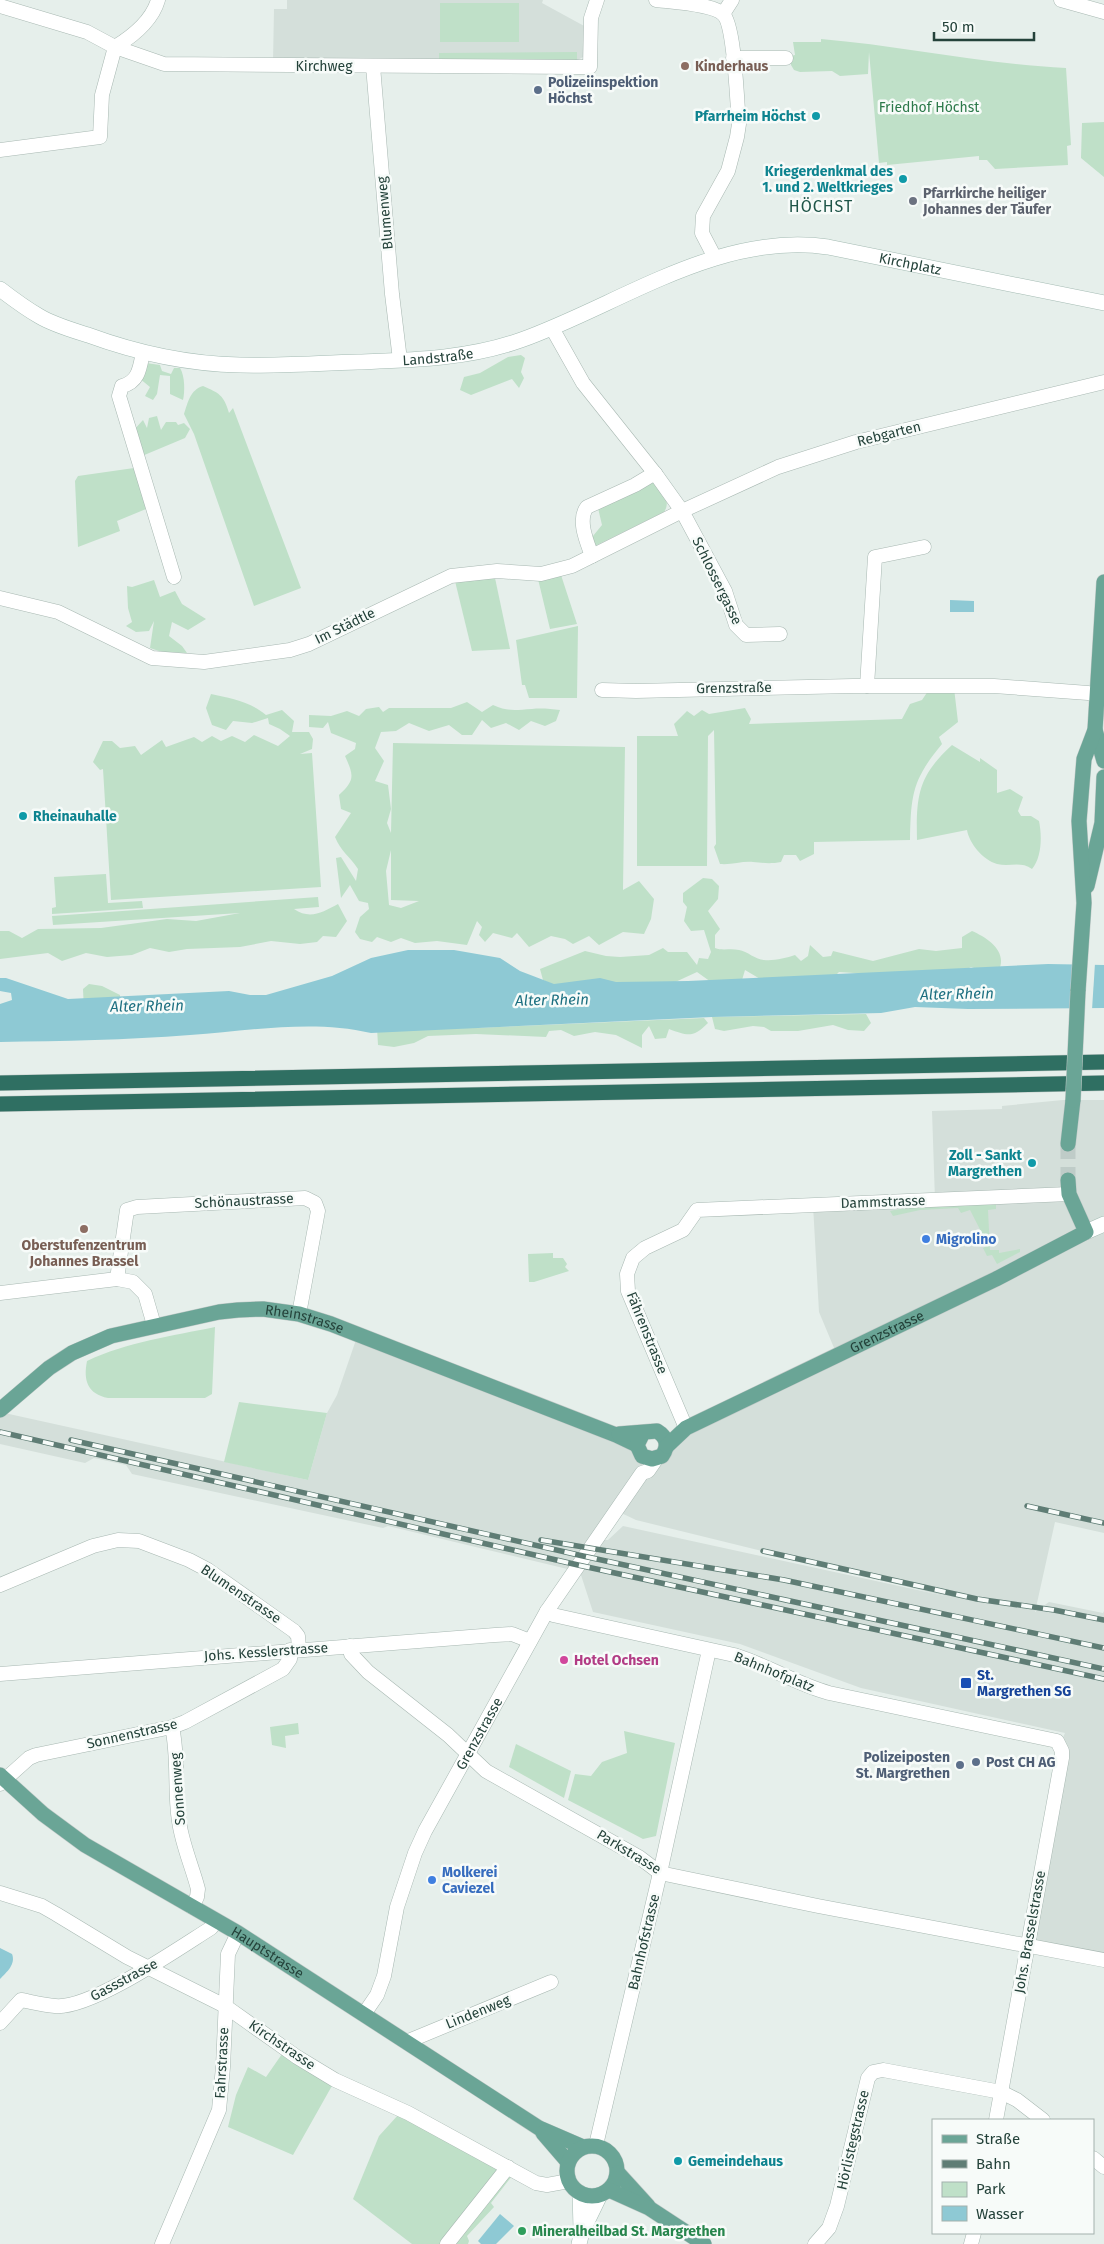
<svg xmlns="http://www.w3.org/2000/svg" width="1104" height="2244" font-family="'Fira Sans',sans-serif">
<rect width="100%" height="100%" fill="#e6efeb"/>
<!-- built -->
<g fill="#d4dfda" fill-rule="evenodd">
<path d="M287,0H543L542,3L586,27L583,57L576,61L273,62L274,9H287Z"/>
<path d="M1063,1100H1104V1533L1055,1522L1035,1612L1049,1602L1103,1613L1104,1611V1960L1027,1945L1060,1744L1065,1733L861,1688L740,1644L593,1612L580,1572L388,1526L383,1528L132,1474L126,1465L94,1458L85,1463L0,1444V1412L308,1480L327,1413L337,1395L358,1334L632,1441L642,1463V1472L667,1446L837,1355L819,1312L813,1205L935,1200L932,1111L1002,1109V1106ZM615,1510L636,1520L945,1596L623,1526L608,1540H595Z"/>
</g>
<!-- green -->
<g fill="#bfe0c8" fill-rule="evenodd">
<rect x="440" y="3" width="79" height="39"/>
<path d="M821,39C903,46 984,64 1066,68L1071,145L1067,146L1068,165L995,169L987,160H979V156L887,165V162L879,163L869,52L868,74L840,76L832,71L800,72L794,70L791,65L790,56L795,55L793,42H821Z"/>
<path d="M577,52V60H439V53Z"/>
<path d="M1104,122V177L1081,158L1082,123Z"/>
<path d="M521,355L525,358L521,372L524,378L519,388L512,379L471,395L460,390L464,377L480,373L508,357Z"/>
<path d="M146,363L160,365L162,371L171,374L174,368H180C185,376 185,392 183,400L170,394V376L160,375L157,394L153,400L145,396L150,387L139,378Z"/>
<path d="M203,386C219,393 224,395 229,413L233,408L301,588L254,606L194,434L184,414C188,402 190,390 203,386Z"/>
<path d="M157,416L161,430L166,422H176L178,425L184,423L190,429L185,438L142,456L133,431L143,420L147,428L149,418Z"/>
<path d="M134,468L146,509L117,521L120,531L78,547L75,481L78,476Z"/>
<path d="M654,481C661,490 672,500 664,512L595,546L592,541L593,536L602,525L598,508Z"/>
<path d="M561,575L577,624L550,629L538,579L552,578Z"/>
<path d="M495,578L510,649L472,651L455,581Z"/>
<path d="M154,580L160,597L175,591L182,604L206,619L188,630L172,622L169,636L182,646L187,653L162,652L150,648L154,621L149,631L136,632L126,626L132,622L128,608L127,586L132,587Z"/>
<path d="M578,626L577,698H529L525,685H522L516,640Z"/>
<path d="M954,688L958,722L939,737L942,744C912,780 911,795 910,840L814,842V854L800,861L796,855H784L781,862C771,864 763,863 753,862C742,861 732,865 720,864L714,847L716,844L714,730L708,736L707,866H637V736H678L674,724L687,711L694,716L702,710L709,714L745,708L751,719L749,724L902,719L910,704L922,700L928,691Z"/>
<path d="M211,694C230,698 251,702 266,715L282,710L294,721L292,732H309L313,739L312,749L300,754L312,753L321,887L111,900L103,769L100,770L93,762L103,741H112L120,748L135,746L141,755L162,740L166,747L194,737L202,742L212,736L221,741L232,736L245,742L254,735L278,746L290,736L280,729L269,724L268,718L252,723L233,721L226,730L212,725L206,708Z"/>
<path d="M467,702L482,712L493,705C509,712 515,710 532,709C541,708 551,709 560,710L556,721L545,726L531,721L519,730L506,723L491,728L482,720L472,735H462L449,725L429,731L409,723L396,731L381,732L375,748L384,761L375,781L388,785L391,809L387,823L391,833L393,743L625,747L623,890L639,881L654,899L651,919L644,934L623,932L599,945L589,936L573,944L565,939L551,936L529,947L517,933L512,938L493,933L485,942L479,935L482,927L477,921L467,945L437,941L415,943L401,938L391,942L377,937L372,942L360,939L355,932L360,917L369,909L368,903L359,901L350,885L341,898L336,858L341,857L356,881L358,869C349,855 341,852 335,837L351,813L341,809L339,795C355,780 354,776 345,756L355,749L356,743L331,733L328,722L323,728L309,727V715L331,716L347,711L359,716L366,709L379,707L383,712L389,708H451ZM391,850V900L419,901L401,908L389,905L386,871Z"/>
<path d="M952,745L980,762V758L997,770V793L1010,789L1023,797L1018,811L1021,816H1031L1039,821C1042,836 1042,857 1032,869C1021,861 1010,867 997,864C983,860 969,843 967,830L917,840C916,796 918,776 952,745Z"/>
<path d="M106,874L108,903L142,901L143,908L52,914V908L56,907L54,877Z"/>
<path d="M703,878L712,879L719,886L718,899L708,911L720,929L715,935V948C723,951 730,948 739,950C747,951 756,960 764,960C774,961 786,958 795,955L801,961L808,956L810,945L823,957L831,956L833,951L873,961L919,949L936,951L962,948V937L972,931C988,938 1009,952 998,972L983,971L971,967L947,979L839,972L831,980L767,983L745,970L742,980L711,982L697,972L671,984L555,986L543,980L540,969L585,951L606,956L620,957L649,955L663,948L668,952H687L697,965L699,958L708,959L711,952L704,930L691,931L684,921L687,907L683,902V893Z"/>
<path d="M318,897L319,907L294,909C310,920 323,912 338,904L347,921L336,937L323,936L317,942L300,944L271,941L240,947L187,949L169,952L150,948L132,955L107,957L86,953L62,961L48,953L0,959V931H9L22,938L38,929L101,928L167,919L196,921L240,913L53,925L52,916Z"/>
<path d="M89,984L102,986L120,995V1008L84,1011L83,989Z"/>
<path d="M866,1014L871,1023L864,1031L848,1030L833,1025L798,1031H771L764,1027L753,1026L724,1031L715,1029L712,1017Z"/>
<path d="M704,1018L708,1023C693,1038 688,1036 669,1029L666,1038L655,1039L649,1026L642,1035V1048L616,1035L595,1032L574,1036L561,1030L549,1031L546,1037L476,1034L428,1036L414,1043L394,1047L378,1045L377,1028H476Z"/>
<path d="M996,1204V1209L988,1210L990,1250H999V1253L1020,1249V1252L997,1264L992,1255L987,1256L983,1248L988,1245L970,1210L961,1213L958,1208L920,1210L893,1216L890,1211L919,1205Z"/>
<path d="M553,1253V1258H563L567,1264L565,1267L569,1271L534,1282H529L528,1254Z"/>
<path d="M215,1327L212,1394L205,1398H108C88,1394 83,1381 87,1361C127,1342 172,1336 215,1327Z"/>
<path d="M239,1402L327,1413L308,1480L224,1462Z"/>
<path d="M298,1723L299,1734L285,1736L286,1748L272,1745L270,1727Z"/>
<path d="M624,1731L675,1743L656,1836L643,1839L568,1800L575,1774L591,1776L602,1762L627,1753Z"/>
<path d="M516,1744L571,1771L564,1798L509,1767Z"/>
<path d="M282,2054L333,2084L293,2155L228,2127L236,2095L248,2067L266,2077Z"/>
<path d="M399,2114L498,2165L500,2172L441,2244H412L353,2199L379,2136Z"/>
<path d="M511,2172L512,2176L491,2203L494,2207L467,2236L469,2241L468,2244H452Z"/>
</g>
<!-- water -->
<g fill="#8ec9d4">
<path d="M950,600L974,601V612H950Z"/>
<path d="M408,950H454L500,958L520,971L554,984L600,978L616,982L688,981L1048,964L1104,965V1008L968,1009L915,1007L881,1013L712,1017L371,1033C312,1019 249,1031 190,1035C126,1040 63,1041 0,1042V1004L12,1000L11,993L0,991V978H6L68,999L229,991L250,995H266L332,976L371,958Z"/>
<path d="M0,1948L12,1954C16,1964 7,1972 0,1979Z"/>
<path d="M500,2214L514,2226L496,2244H481L478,2241Z"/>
</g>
<!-- pier -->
<path fill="#e6efeb" d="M1074,962L1095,963L1092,1010H1071Z"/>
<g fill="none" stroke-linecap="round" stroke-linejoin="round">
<!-- primary-tunnel -->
<path stroke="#bfccc8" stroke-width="15" stroke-dasharray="15 8" stroke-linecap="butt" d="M1068,1144V1180"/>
<defs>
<g id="street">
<path d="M656,0C672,2 712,4 723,14C735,25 737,105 739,124L737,137L728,171L703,216L702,233L715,258"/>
<path d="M1061,0L1104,12"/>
<path d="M0,6L87,32L115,47L164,64L579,67H590L591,18L597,0"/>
<path d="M723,14L732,0"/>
<path d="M115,47C133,36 152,21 158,0"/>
<path d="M733,58H786"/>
<path d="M373,66L392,294L400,360"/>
<path d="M0,150L100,137L102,95L115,47"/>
<path d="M552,328L583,383L657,476L682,511L725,591L736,625L746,635L780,634"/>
<path d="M143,352C140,367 139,382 122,386L119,396L174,577"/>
<path d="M592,556C587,542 577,520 587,507L635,485L655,473"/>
<path d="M0,598L58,612L152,658L204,662L290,650L309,644L451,576L497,571L541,574L572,566L682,511L778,467L856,442L1104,382"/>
<path d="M867,686L875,557L924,547"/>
<path d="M602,690L636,691L853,686H994L1088,693L1104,697"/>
<path d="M117,1279L127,1210L137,1207L305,1198L315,1203L318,1211L299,1314"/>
<path d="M0,1293L117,1279L133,1282L145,1294L154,1325"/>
<path d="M686,1428L628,1291L627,1274L633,1258L645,1248L683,1230L697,1210L1069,1194"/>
<path d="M0,1585L93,1546L118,1540L139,1541L189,1560L208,1570L294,1631L298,1636L299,1649"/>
<path d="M547,1611L553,1615L580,1621L734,1655C767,1665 796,1684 829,1693L1057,1741L1062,1751V1758L996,2120"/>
<path d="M350,1646L351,1654L368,1672L448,1735L486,1771L639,1857L660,1873L818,1906L1104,1960"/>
<path d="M0,1674L495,1635L512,1634L530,1641"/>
<path d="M172,1727C179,1758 174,1790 179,1821C182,1844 192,1866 198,1889L197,1897L192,1907"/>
<path d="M0,1784L29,1758L36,1755L172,1727L185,1722L283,1669L290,1659V1650"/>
<path d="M0,1893L42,1906L56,1914L127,1957L225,2006L297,2057L335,2080L408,2113L536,2183L547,2185L569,2181"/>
<path id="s1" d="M364,2014L377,1995L384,1976L397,1907L415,1853L425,1831L547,1611L642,1473L648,1471L657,1458"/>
<path d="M0,2023L21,2000C32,2002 44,2005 55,2006C90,2010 179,1948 211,1928L216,1921"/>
<path d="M406,2042L551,1982"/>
<path d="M596,2145L660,1873L709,1650"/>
<path d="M1093,2158L1104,2167"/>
<path d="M162,2244L219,2110L223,2067L228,1954L238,1933"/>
<path d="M447,2244L508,2167"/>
<path d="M815,2244L829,2228L837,2206L868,2078L873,2072L883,2070L1001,2092L1017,2100L1043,2120"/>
<path d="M971,2244L974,2233"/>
</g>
<g id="secondary">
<path id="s2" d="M0,289C13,299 25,308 39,316C54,325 72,330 88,335C137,353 188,364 240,365C279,366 319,363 358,362C412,360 468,359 521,340C619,305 719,231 828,247L1104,303"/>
<path d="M1086,1232L1104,1224"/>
<path d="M580,2193L581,2228"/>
<path d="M579,2244L582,2232L600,2195"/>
</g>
<g id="primary">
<path d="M1095,730L1104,761"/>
<path d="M1087,886L1102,823L1104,777"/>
<path d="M1078,991L1084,903L1079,821L1084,759L1095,730L1104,582"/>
<path d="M1068,1144L1073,1100"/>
<path id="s3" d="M0,1410L49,1368L72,1353L111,1336L219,1312L238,1310L263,1309L299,1314L331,1324L616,1435L637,1445"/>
<path d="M619,1434L657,1431C667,1437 669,1446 662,1456L652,1459L642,1456L637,1445L643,1433"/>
<path id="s4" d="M667,1446L686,1428L996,1279L1086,1232L1069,1194L1068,1180"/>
<path id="s5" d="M0,1775L43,1814L85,1845L238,1933L539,2128L583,2147"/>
<path d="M543,2133L568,2162"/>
<circle cx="592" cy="2171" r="25"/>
<path d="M618,2173L648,2206"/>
<path d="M609,2190L649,2208L704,2244"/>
</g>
<g id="highway">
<path d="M0,1083L1104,1062"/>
<path d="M0,1104L1104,1083"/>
</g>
</defs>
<!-- street casing -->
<use href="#street" stroke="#a8b8b2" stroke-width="15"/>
<!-- secondary casing -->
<use href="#secondary" stroke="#a4bbb3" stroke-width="16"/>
<!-- primary casing -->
<use href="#primary" stroke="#c2cac8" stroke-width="16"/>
<!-- highway casing -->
<use href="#highway" stroke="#c2cac8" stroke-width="16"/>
<!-- street -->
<use href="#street" stroke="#fff" stroke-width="14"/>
<!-- secondary -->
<use href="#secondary" stroke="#fff" stroke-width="15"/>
<!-- primary -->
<use href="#primary" stroke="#6aa596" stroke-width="15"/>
<!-- highway -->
<use href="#highway" stroke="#2f6f62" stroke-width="15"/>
<defs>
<g id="rail">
<path d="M0,1432L578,1565L1104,1679"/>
<path d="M71,1440L583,1556L1104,1669"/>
<path d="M1027,1506L1104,1523"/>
<path d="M541,1540L784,1580L1104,1648"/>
<path d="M763,1551L977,1599L1054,1610L1104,1620"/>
</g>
</defs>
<!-- rail casing -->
<use href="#rail" stroke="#5f7d75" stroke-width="5.5"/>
<!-- rail -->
<use href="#rail" stroke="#f7fbf9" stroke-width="4" stroke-dasharray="11" stroke-linecap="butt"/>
<defs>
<path id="primary-bridge" d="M1073,1100L1078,991"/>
</defs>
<!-- primary-bridge casing -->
<use href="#primary-bridge" stroke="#c2cac8" stroke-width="16" stroke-linecap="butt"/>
<!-- primary-bridge -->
<use href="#primary-bridge" stroke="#6aa596" stroke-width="15"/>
</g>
<!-- markers -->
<g fill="#8d6e63" stroke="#f7fbf9" stroke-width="2">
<circle cx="685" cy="66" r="5"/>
<circle cx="84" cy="1229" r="5"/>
</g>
<g fill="#5c6f8a" stroke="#f7fbf9" stroke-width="2">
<circle cx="538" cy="90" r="5"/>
<circle cx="976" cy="1762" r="5"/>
<circle cx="960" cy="1765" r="5"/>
</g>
<g fill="#0f9aa8" stroke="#f7fbf9" stroke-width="2">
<circle cx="816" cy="116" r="5"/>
<circle cx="903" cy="179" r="5"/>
<circle cx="23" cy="816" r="5"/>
<circle cx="1032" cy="1163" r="5"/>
<circle cx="678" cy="2161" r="5"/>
</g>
<circle fill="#6b7280" stroke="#f7fbf9" stroke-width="2" cx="913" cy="201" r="5"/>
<g fill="#3f7fe0" stroke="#f7fbf9" stroke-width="2">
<circle cx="926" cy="1239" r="5"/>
<circle cx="432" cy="1880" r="5"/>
</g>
<circle fill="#d1479c" stroke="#f7fbf9" stroke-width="2" cx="564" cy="1660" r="5"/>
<rect fill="#1a4fb4" stroke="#f7fbf9" stroke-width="2" x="960" y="1677" width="12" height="12" rx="2.5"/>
<circle fill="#2e9e5b" stroke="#f7fbf9" stroke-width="2" cx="522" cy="2231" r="5"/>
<g text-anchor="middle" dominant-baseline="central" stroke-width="5" stroke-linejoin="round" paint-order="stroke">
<!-- street labels -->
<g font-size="14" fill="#24423a" stroke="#f7fbf9">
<text x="324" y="66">Kirchweg</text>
<text transform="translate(385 213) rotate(-95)">Blumenweg</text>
<text stroke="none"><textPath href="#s2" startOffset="948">Kirchplatz</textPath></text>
<text stroke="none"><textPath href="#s2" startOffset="454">Landstraße</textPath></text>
<text transform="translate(889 434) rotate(-14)">Rebgarten</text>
<text transform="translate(717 581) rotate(64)">Schlossergasse</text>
<text transform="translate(345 626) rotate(-26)">Im Städtle</text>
<text transform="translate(734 688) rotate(-1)">Grenzstraße</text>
<text transform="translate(244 1201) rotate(-3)">Schönaustrasse</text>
<text transform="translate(883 1202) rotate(-2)">Dammstrasse</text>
<text stroke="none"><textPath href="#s3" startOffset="332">Rheinstrasse</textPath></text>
<text stroke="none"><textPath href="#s4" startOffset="249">Grenzstrasse</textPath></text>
<text transform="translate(647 1333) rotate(68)">Fährenstrasse</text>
<text transform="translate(241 1594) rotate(34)">Blumenstrasse</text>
<text transform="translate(266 1652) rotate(-4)">Johs. Kesslerstrasse</text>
<text transform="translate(774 1672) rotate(22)">Bahnhofplatz</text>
<text stroke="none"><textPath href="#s1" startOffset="306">Grenzstrasse</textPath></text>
<text transform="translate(132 1734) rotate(-13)">Sonnenstrasse</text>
<text transform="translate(178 1789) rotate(-94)">Sonnenweg</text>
<text transform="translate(629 1852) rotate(31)">Parkstrasse</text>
<text transform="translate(1030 1932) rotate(-80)">Johs. Brasselstrasse</text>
<text transform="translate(644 1942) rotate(-77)">Bahnhofstrasse</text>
<text stroke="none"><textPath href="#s5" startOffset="322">Hauptstrasse</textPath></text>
<text transform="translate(124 1980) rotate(-28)">Gassstrasse</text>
<text transform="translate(478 2012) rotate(-22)">Lindenweg</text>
<text transform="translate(282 2045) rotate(34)">Kirchstrasse</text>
<text transform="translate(222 2063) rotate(-87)">Fahrstrasse</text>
<text transform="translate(853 2140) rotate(-77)">Hörlistegstrasse</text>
</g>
<!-- education labels -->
<g font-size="14" font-weight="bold" fill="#785e54" stroke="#f7fbf9" text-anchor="start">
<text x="695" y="66">Kinderhaus</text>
<text x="84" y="1245" text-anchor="middle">Oberstufenzentrum<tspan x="84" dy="16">Johannes Brassel</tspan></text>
</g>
<!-- service labels -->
<g font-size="14" font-weight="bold" fill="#4e5e75" stroke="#f7fbf9" text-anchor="start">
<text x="548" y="82">Polizeiinspektion<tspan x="548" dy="16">Höchst</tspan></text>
<text x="950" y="1757" text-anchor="end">Polizeiposten<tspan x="950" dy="16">St. Margrethen</tspan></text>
<text x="986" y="1762">Post CH AG</text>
</g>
<!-- park labels -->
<g font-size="14" fill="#2d7a4b" stroke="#f7fbf9">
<text x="929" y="107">Friedhof Höchst</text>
</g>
<!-- culture labels -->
<g font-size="14" font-weight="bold" fill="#0d838f" stroke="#f7fbf9" text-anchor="end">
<text x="806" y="116">Pfarrheim Höchst</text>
<text x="893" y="171">Kriegerdenkmal des<tspan x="893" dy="16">1. und 2. Weltkrieges</tspan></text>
<text x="33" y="816" text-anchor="start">Rheinauhalle</text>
<text x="1022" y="1155">Zoll - Sankt<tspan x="1022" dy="16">Margrethen</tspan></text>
<text x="688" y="2161" text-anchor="start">Gemeindehaus</text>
</g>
<!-- worship labels -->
<g font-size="14" font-weight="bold" fill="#5b616d" stroke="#f7fbf9" text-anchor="start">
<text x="923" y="193">Pfarrkirche heiliger<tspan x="923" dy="16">Johannes der Täufer</tspan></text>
</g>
<!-- shop labels -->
<g font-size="14" font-weight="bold" fill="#366cbe" stroke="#f7fbf9" text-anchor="start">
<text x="936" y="1239">Migrolino</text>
<text x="442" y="1872">Molkerei<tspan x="442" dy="16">Caviezel</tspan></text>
</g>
<!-- hotel labels -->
<g font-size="14" font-weight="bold" fill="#b23c85" stroke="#f7fbf9" text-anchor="start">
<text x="574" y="1660">Hotel Ochsen</text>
</g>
<!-- transit labels -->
<g font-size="14" font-weight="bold" fill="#164399" stroke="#f7fbf9" text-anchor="start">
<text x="977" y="1675">St.<tspan x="977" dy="16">Margrethen SG</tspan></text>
</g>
<!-- leisure labels -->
<g font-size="14" font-weight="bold" fill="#27864d" stroke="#f7fbf9" text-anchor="start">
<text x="532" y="2231">Mineralheilbad St. Margrethen</text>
</g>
<!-- water labels -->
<g font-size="15" font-style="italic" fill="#1c6f80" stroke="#f7fbf9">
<text transform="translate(957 994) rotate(-1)">Alter Rhein</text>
<text transform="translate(552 1000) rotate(-1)">Alter Rhein</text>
<text transform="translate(147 1006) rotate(-1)">Alter Rhein</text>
</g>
<!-- quarter labels -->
<g font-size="16" letter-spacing="1" fill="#1f5548" stroke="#f7fbf9">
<text x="821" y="206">HÖCHST</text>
</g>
</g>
<!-- legend -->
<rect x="932" y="2119" width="162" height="115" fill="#f7fbf9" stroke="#a3b1ad"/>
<rect x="942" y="2135" width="25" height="8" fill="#6aa596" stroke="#a3b1ad"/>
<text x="976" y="2144" font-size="15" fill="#24423a">Straße</text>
<rect x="942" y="2160" width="25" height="8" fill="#5f7d75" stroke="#a3b1ad"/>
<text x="976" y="2169" font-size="15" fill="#24423a">Bahn</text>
<rect x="942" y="2182" width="25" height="15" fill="#bfe0c8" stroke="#a3b1ad"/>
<text x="976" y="2194" font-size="15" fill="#24423a">Park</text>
<rect x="942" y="2206" width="25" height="15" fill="#8ec9d4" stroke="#a3b1ad"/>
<text x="976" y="2219" font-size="15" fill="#24423a">Wasser</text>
<!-- scale -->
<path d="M934 32v8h100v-8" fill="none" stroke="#24423a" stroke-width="2.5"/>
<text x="942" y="32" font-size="15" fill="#24423a" stroke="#f7fbf9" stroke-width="4" paint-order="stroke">50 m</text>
</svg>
